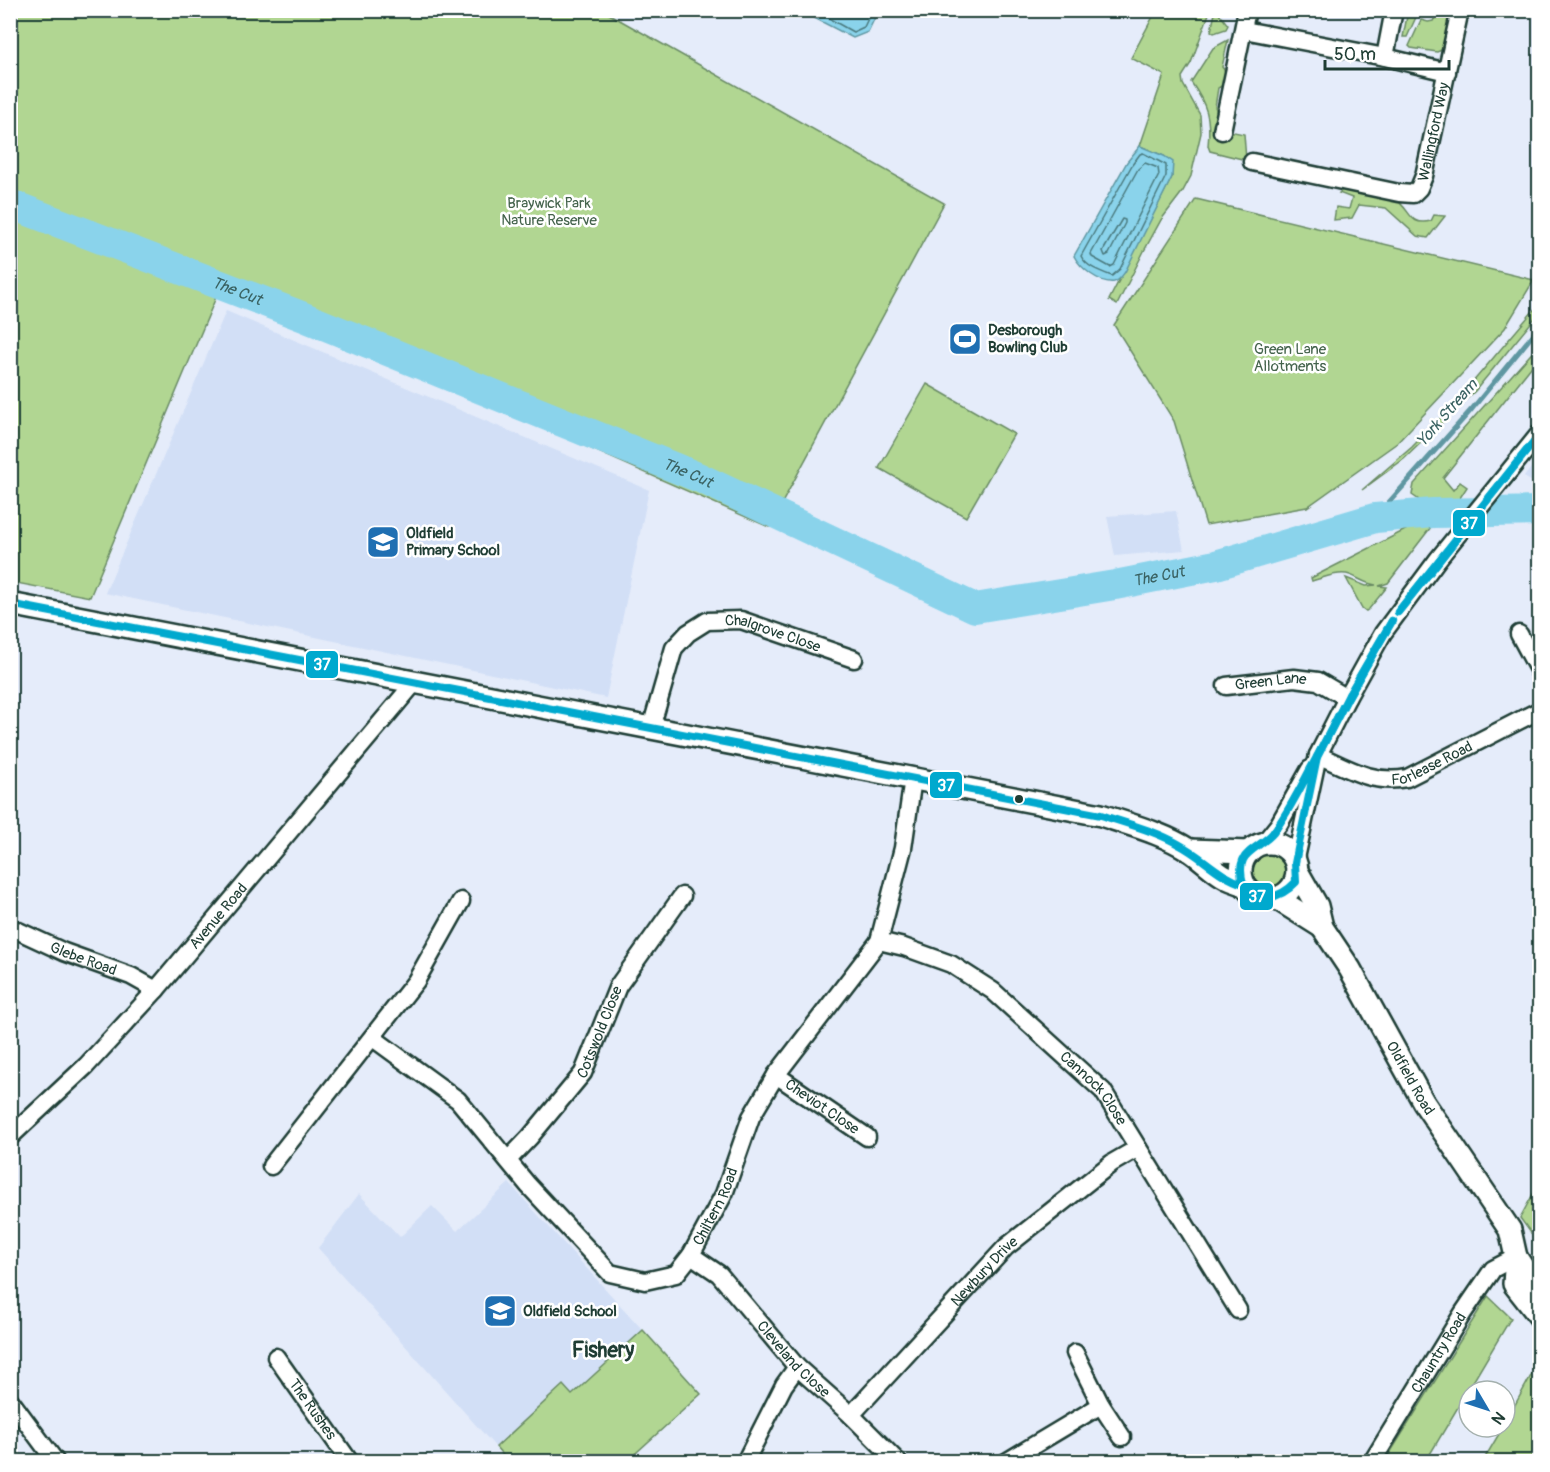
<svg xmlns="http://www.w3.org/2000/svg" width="1550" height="1472" font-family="Pangolin,sans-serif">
<rect width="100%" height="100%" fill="#e5ecfa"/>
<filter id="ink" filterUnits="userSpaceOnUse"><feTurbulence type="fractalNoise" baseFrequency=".0167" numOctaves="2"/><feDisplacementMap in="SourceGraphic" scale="12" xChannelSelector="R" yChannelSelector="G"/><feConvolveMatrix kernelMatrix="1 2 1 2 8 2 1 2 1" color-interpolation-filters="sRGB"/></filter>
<g filter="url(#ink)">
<!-- built -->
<g fill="#d2dff6">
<path d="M226,311L649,490L606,698L105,593Z"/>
<path d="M1539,457V486L1524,477Z"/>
<path d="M1176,511L1184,550L1115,556L1107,516Z"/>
<path d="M509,1183L701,1394L627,1461H508L318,1248L359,1194L400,1237L432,1206L457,1231Z"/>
</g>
<!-- green -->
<g fill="#b1d692" stroke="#688a63" stroke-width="1.5">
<path d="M602,10L944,203L769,527L11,194V11Z"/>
<path d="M1156,11H1210L1191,63L1182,77L1183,84L1200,115L1201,133L1191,176L1183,191L1161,220L1144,251L1117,305L1109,300L1172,177L1164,156L1140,146L1164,75L1131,58Z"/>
<path d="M1408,11H1416L1417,15L1407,37H1403Z"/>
<path d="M1439,11H1451L1444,49L1437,52L1411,48L1409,46L1421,20L1428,22L1433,21Z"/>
<path d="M1218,12L1228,25L1226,29L1214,33L1211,31L1215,13Z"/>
<path d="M1228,40L1222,67L1228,75L1225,84L1218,88L1215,107L1219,116V129L1244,134L1246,160L1210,151L1208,146C1211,118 1207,105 1191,82L1213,48Z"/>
<path d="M1346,187C1360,190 1380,191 1393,198C1412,208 1407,227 1431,221L1434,215L1445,216L1428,238L1417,236L1386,208L1359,205L1352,218L1334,220L1336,207L1349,209L1352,198L1339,193Z"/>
<path d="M1196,199L1534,280L1505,328L1397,443L1307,507L1206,525L1174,421L1114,325Z"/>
<path d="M10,210L219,290L90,597L11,582Z"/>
<path d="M1539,304V313L1475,391L1404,459L1362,490L1412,447L1455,403Z"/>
<path d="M1539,345V357L1443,478L1453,490L1460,482L1467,487L1458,501L1425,504L1412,495L1414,484Z"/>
<path d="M927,384L1014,434L966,517L879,468Z"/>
<path d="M1425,520L1434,521L1431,527L1388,583L1379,586L1387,587L1369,609L1366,611L1362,608L1346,578L1366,586L1376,585C1365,584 1359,578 1350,575C1339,571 1323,578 1312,581L1311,578Z"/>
<circle cx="1269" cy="870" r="17"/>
<path d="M1539,1183V1244L1520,1218Z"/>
<path d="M1488,1296L1511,1318L1426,1461H1385Z"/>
<path d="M643,1330L701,1394L627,1461H508L496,1447L563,1385L572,1395Z"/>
<path d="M1539,1361V1442L1529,1461H1483L1503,1427H1505V1423Z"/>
</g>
<!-- water -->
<g fill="#8ad3eb" stroke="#5f97a2" stroke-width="1.5">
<path d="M801,11H878L868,32L853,38Z"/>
<path d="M1140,146L1164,156L1173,162L1172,177L1125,272C1122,276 1119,281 1114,282C1100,284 1080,268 1074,256L1127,162Z"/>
</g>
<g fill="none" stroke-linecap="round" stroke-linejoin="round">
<!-- shore -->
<g stroke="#4a797d" stroke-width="1.5">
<path d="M814,10L853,32L864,27L872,10"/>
<path d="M1143,153L1166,165V176L1120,269L1112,276C1101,272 1086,267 1081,256L1132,165L1140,154Z"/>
<path d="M1145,163L1158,168L1159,175L1114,265L1110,267L1092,257L1091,254L1138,169Z"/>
<path d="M1122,219L1125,220V223L1109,254L1105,256L1103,251Z"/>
</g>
<!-- stream -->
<path stroke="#5f97a2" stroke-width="5" d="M1375,518L1472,409L1540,326"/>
<!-- river -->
<path stroke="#8ad3eb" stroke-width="30" id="s1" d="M10,204L304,317L700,478L975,608L1115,585L1216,565L1375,518L1433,513L1540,511"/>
<defs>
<g id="minor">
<path d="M1244,30L1385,57L1447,72"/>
<path d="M1385,57L1394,10"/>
<path d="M1222,131L1247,10"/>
<path id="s2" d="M1252,162L1399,193L1413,194L1419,188L1424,176L1460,10"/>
<path d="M1519,634L1540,673"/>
<path id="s3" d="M1226,686L1294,678L1318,681L1347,698"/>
<path id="s4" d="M651,728L674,648L688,633L707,621L741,620L854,659"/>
<path id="s5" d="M1318,755C1347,768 1374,785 1407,778L1540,710"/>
<path d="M1263,844L1279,824L1310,769"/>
<path d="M1295,863L1318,755L1347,698L1383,633L1438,559L1540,433"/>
<path id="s6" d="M10,927L64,952L131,976L156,990"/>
<path id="s7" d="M879,941L904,947L951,964L993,991L1103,1091L1238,1310"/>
<path id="s8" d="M373,1038L458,1100L528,1185L610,1273L645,1281L676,1274L691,1255L724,1194L751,1117L776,1075L879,941L903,848L913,778"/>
<path id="s9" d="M776,1075L867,1137"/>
<path id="s10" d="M10,1137L86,1066L156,990L415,682"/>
<path id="s11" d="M508,1160L530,1137L583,1073L618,986L682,896"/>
<path d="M271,1166L416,981L461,901"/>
<path id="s12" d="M691,1255L719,1274L797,1367L851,1415L898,1462"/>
<path d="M1075,1353L1101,1405L1122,1437"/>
<path id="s13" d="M276,1357L350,1462"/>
<path d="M10,1400L56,1462"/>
<path id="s14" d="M851,1415L1006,1247L1112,1163L1138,1148"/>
<path d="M745,1462L784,1385L797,1367"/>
<path d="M1006,1462L1101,1405"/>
<path id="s15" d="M1372,1462L1463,1313L1493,1269L1516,1257"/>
</g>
<g id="major">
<path d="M10,604L1101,815C1130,825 1163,833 1189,850C1210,864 1218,878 1244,884"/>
<circle cx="1269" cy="871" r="28"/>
<path d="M1189,850L1249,852"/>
<path id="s16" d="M1297,871L1317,906L1322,927L1350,969L1424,1103L1510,1230L1516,1257L1514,1284L1540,1317"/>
<path d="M1276,898L1322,927"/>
<path d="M1516,1257L1540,1294"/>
</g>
</defs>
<!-- minor casing -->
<use href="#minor" stroke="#1f3d34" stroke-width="21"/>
<!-- major casing -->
<use href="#major" stroke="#1f3d34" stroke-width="26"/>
<!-- minor -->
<use href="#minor" stroke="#fff" stroke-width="16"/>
<!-- major -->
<use href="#major" stroke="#fff" stroke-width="21"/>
<defs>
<g id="bus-1">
<path d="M10,604L1101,815C1128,824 1156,831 1180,845C1203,857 1219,877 1244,884"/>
<path d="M1398,612L1540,434"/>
<path d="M1398,612L1540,434"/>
<path d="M1349,695L1392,621"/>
<path d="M1349,695L1392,621"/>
<path d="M1317,757L1295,863L1296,882C1282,897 1254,908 1243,883C1241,876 1240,867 1243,860C1247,850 1265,843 1273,833C1290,810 1303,782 1317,757Z"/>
<path d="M1317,757L1349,695"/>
<path d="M1317,757L1349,695"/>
</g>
</defs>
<!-- bus-1 casing -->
<use href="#bus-1" stroke="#fff" stroke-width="12"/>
<!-- bus-1 -->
<use href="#bus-1" stroke="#00a9ce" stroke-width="8"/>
</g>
</g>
<!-- icons -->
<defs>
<symbol id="stadium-square" viewBox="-11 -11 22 22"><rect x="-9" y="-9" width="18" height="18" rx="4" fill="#1f6fb2" stroke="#fff"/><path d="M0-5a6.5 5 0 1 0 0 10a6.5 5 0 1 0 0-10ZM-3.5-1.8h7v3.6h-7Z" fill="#fff"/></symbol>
<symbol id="school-square" viewBox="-11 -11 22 22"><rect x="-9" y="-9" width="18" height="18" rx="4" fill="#1f6fb2" stroke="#fff"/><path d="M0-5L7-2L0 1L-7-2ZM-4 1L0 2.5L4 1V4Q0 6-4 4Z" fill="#fff"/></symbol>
</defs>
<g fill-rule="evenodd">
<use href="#stadium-square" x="946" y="320" width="38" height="38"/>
<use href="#school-square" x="364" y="523" width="38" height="38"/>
<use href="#school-square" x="481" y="1292" width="38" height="38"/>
</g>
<!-- markers -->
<circle fill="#1f3d34" stroke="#fff" stroke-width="2" cx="1019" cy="799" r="5"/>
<g text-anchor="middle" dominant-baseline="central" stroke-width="5" stroke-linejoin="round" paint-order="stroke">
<!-- street labels -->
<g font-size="15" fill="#1f3d34" stroke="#fff">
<text stroke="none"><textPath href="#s2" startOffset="231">Wallingford Way</textPath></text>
<text stroke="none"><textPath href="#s4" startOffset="194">Chalgrove Close</textPath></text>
<text stroke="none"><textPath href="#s3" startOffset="45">Green Lane</textPath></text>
<text stroke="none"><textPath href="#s5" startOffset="122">Forlease Road</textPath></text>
<text stroke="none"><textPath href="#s10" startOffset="304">Avenue Road</textPath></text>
<text stroke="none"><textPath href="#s6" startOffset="80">Glebe Road</textPath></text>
<text stroke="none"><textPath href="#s11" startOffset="159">Cotswold Close</textPath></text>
<text stroke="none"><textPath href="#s16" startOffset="237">Oldfield Road</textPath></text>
<text stroke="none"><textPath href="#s7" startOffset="266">Cannock Close</textPath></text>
<text stroke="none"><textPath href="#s9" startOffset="56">Cheviot Close</textPath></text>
<text stroke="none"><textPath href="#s8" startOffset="482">Chiltern Road</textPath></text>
<text stroke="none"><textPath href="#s14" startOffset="196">Newbury Drive</textPath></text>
<text stroke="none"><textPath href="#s15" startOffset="128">Chauntry Road</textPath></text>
<text stroke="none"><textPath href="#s12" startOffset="147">Cleveland Close</textPath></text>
<text stroke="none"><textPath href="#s13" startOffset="64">The Rushes</textPath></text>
</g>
<!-- park labels -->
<g font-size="15" fill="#44634c" stroke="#fff">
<text x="549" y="203">Braywick Park<tspan x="549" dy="17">Nature Reserve</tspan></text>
<text x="1290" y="349">Green Lane<tspan x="1290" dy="17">Allotments</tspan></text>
</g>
<!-- poi labels -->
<g font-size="15" font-weight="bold" fill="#1f3d34" stroke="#fff" text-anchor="start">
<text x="988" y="330">Desborough<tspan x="988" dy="17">Bowling Club</tspan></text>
<text x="406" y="533">Oldfield<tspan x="406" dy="17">Primary School</tspan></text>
<text x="523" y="1311">Oldfield School</text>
</g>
<!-- water labels -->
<g font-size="16" font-style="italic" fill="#3a6262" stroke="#fff">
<text stroke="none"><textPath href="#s1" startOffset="243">The Cut</textPath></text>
<text transform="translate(1447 413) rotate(-49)">York Stream</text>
<text stroke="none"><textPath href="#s1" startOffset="729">The Cut</textPath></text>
<text stroke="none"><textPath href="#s1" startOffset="1233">The Cut</textPath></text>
</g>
<!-- district labels -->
<g font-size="21" font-weight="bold" fill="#1f3d34" stroke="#fff">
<text x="603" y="1350">Fishery</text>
</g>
</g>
<g stroke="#fff" stroke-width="2">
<rect x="1452" y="509" width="34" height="28" rx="6" fill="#00a9ce"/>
<rect x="305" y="650" width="34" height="29" rx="6" fill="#00a9ce"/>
<rect x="929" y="771" width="34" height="28" rx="6" fill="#00a9ce"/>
<rect x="1239" y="882" width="35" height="29" rx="6" fill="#00a9ce"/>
</g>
<g font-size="16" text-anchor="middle" font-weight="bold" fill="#fff">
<text x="1469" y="529">37</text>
<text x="322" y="670">37</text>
<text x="946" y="791">37</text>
<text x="1257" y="902">37</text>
</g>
<!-- margin -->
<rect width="1550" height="1472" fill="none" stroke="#fff" stroke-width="36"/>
<rect x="18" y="18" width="1514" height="1436" fill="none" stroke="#1f3d34" stroke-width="2" filter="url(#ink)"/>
<!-- north arrow -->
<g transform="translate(1487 1409) rotate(129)"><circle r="28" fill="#ffffff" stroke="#a5b1ae" stroke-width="1.5"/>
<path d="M0-4.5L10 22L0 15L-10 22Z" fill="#1f6fb2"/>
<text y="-9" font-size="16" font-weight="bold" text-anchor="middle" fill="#1f3d34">N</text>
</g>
<!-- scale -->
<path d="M1325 60v9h124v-9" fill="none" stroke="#1f3d34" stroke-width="3"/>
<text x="1334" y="60" font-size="18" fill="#1f3d34" stroke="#ffffff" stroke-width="4.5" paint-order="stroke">50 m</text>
</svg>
